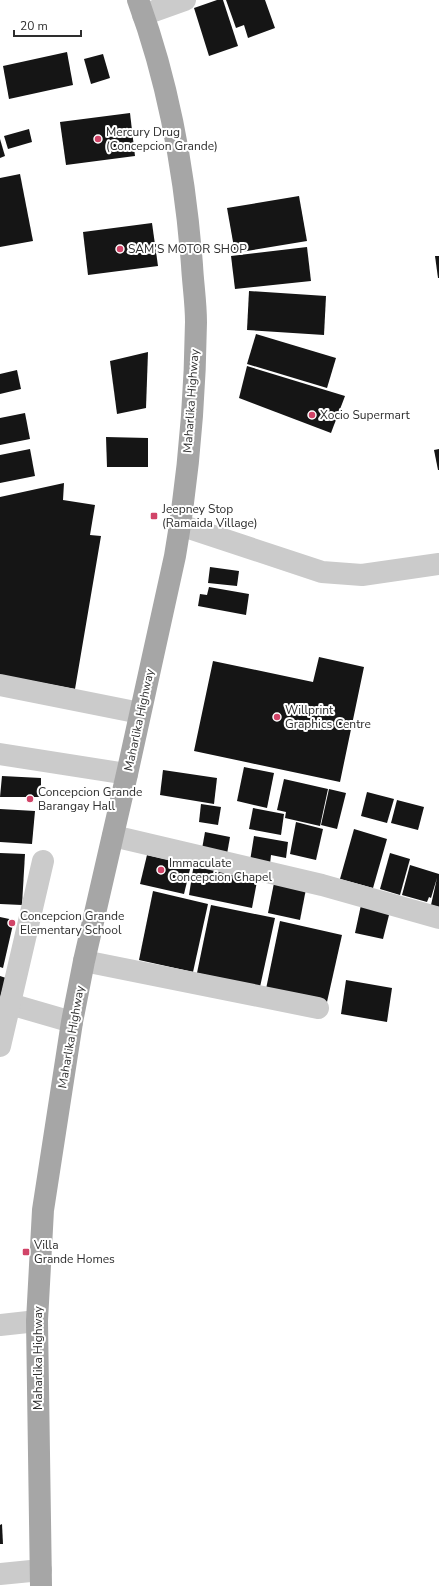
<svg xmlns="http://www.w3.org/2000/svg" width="439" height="1586" font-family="'Nunito Sans',sans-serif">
<rect width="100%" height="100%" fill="#fff"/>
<!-- building -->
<g fill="#151515">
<path d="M217,0H223L238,46L209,56L194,8Z"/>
<path d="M226,0H265L275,28L248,38L244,25L236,28Z"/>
<path d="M67,52L73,85L9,99L3,66Z"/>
<path d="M103,54L110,78L91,84L84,59Z"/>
<path d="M130,113L135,156L66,165L60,122Z"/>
<path d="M29,129L32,142L8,149L4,136Z"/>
<path d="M0,139L5,156L0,158Z"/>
<path d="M20,174L33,241L0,247V178Z"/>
<path d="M299,196L307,241L235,253L227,208Z"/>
<path d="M152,223L158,266L88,275L83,232Z"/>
<path d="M307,247L311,281L235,289L231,256Z"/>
<path d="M435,256H439V278H438Z"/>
<path d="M249,291L326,296L324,335L247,330Z"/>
<path d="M256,334L336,358L327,388L247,364Z"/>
<path d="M148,352L146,408L117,414L110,361Z"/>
<path d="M247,366L345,396L331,433L239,398Z"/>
<path d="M17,370L21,389L0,394V374Z"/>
<path d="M25,413L30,439L0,445V418Z"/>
<path d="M106,437L148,438V467H107Z"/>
<path d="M30,449L35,476L0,483V455Z"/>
<path d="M439,449V470H438L434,450Z"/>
<path d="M64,483L63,500L95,505L90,535L101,536L75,689L0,675V497Z"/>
<path d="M210,567L239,571L237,586L208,583Z"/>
<path d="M209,587L249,594L246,615L198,606L200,594L207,595Z"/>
<path d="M319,657L364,667L340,782L194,751L213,661L313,682Z"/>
<path d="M244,767L274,773L267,808L237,801Z"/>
<path d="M163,770L217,778L214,804L160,795Z"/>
<path d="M2,776L41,778V797H0Z"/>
<path d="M284,779L328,789L320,826L285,818L286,812L277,810Z"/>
<path d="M329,789L346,793L337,829L321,825Z"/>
<path d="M367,792L394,799L387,823L361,816Z"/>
<path d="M397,800L424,807L418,830L391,823Z"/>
<path d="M201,804L221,807L218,825L199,822Z"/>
<path d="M253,808L284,814L281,835L249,829Z"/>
<path d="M0,809L35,811L32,844L0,842Z"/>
<path d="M296,822L323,829L316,860L290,854Z"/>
<path d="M354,829L387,839L373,888L340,879Z"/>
<path d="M205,832L230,837L227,854L202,849Z"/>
<path d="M254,836L288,842L286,858L271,855L270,864L250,861Z"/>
<path d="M0,853L25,854L22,905L0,904Z"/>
<path d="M390,853L410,859L400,895L380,889Z"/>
<path d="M147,855L191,865L184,894L140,884Z"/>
<path d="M194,863L258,876L252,908L189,895Z"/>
<path d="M410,865L439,874V907L431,905L437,878L431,898L429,897L427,902L402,895Z"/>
<path d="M274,883L306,889L300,920L268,913Z"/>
<path d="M153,891L208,904L193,972L139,960Z"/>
<path d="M211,905L275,918L260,987L197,973Z"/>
<path d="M361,905L390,911L383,939L355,933Z"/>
<path d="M0,917L14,920L3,968L0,967Z"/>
<path d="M280,921L342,935L327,1002L266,989Z"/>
<path d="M0,976L6,978L0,998Z"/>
<path d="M346,980L392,988L387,1022L341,1014Z"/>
<path d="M2,1524L3,1544H0V1525Z"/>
</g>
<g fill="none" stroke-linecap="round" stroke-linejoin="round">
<!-- minor -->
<g stroke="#cbcbcb" stroke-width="22">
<path d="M143,15L185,0"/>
<path d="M180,525L322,572L362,575L439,564"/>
<path d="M0,685L140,713"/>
<path d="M0,754L127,774"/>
<path d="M113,836L322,885L439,918"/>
<path d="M84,961L318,1008"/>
<path d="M10,1004L72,1022"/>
<path d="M0,1046L43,861"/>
<path d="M0,1325L37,1321"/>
<path d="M0,1574L41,1570"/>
</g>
<!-- major -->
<path stroke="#a6a6a6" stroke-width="22" d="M41,1586L37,1321L43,1210L72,1022L84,961L127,774L175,556C188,480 195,400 196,322C196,303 193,284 192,265C185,175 169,84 138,0"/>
</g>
<!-- markers -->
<g fill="#d14468" stroke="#fff" stroke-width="1.5">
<circle cx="98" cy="139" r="4"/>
<circle cx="120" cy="249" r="4"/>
<circle cx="312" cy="415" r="4"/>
<rect x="150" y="512" width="8" height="8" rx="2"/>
<circle cx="277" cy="717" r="4"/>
<circle cx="30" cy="799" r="4"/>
<circle cx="161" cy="870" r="4"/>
<circle cx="12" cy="923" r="4"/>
<rect x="22" y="1248" width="8" height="8" rx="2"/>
</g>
<g text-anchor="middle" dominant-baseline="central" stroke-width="4" stroke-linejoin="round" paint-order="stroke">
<!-- poi labels -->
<g font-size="12" fill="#2e2e2e" stroke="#fff" text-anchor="start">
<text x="106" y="132">Mercury Drug<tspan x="106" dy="14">(Concepcion Grande)</tspan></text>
<text x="128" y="249">SAM'S MOTOR SHOP</text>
<text x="320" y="415">Xocio Supermart</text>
<text x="162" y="509">Jeepney Stop<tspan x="162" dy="14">(Ramaida Village)</tspan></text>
<text x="285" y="710">Willprint<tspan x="285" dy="14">Graphics Centre</tspan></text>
<text x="38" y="792">Concepcion Grande<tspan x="38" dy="14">Barangay Hall</tspan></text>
<text x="169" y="863">Immaculate<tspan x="169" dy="14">Concepcion Chapel</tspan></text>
<text x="20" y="916">Concepcion Grande<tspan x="20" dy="14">Elementary School</tspan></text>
<text x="34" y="1245">Villa<tspan x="34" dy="14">Grande Homes</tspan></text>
</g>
<!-- street labels -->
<g font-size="12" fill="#2e2e2e" stroke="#fff">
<text transform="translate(191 401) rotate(-86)">Maharlika Highway</text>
<text transform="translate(139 720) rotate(-78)">Maharlika Highway</text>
<text transform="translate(71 1037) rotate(-80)">Maharlika Highway</text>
<text transform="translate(38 1358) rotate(-90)">Maharlika Highway</text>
</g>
</g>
<!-- scale -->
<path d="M14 30v6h67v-6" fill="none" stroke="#2e2e2e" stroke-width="2"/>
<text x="20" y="30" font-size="12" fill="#2e2e2e" stroke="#ffffff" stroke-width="3" paint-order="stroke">20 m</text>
</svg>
